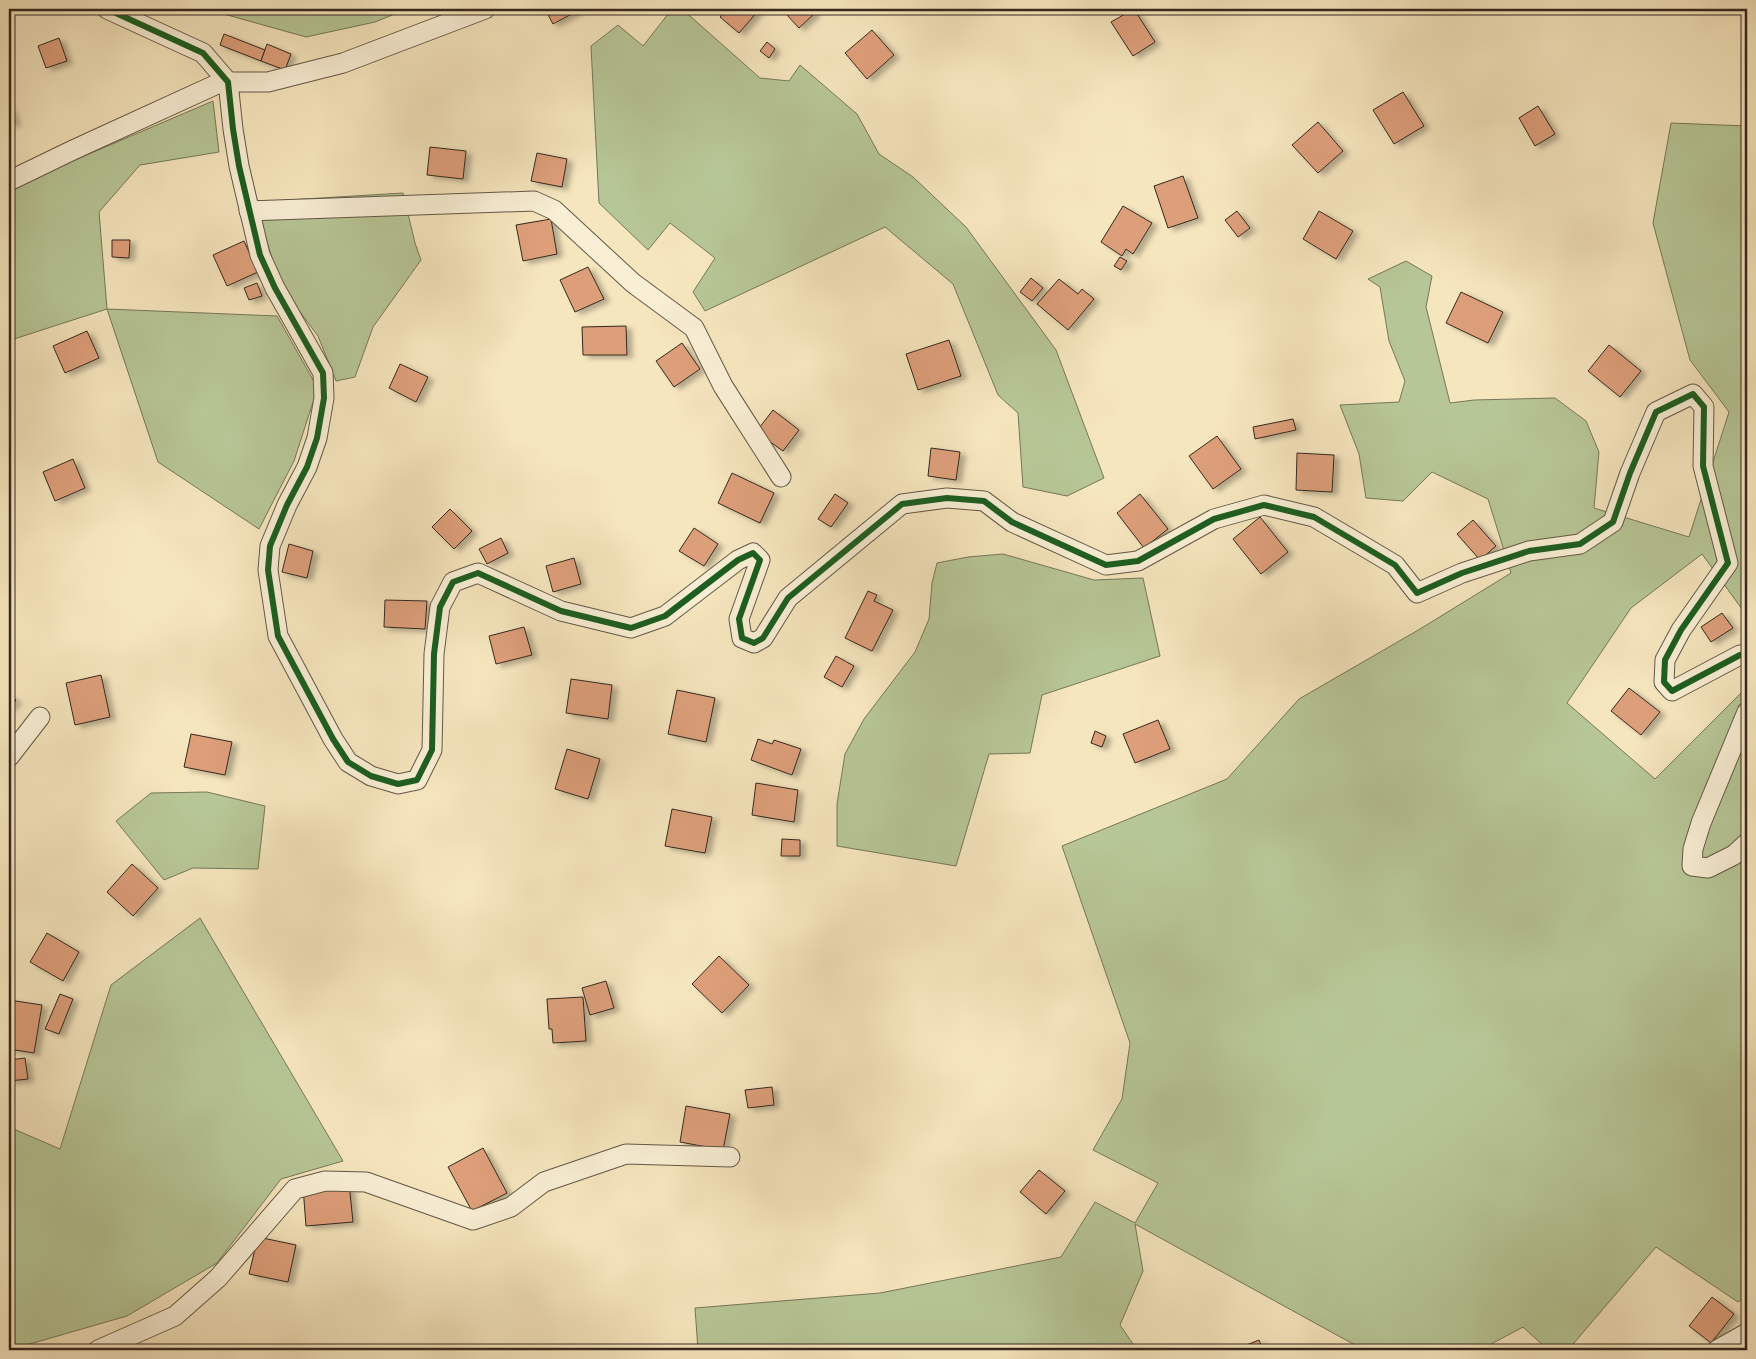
<svg xmlns="http://www.w3.org/2000/svg" width="1756" height="1359" font-family="'Sorts Mill Goudy',serif">
<defs>
<filter id="shadow"><feDropShadow dx="5.5" dy="3" stdDeviation="2.5" flood-color="#0004"/></filter>
</defs>
<rect width="100%" height="100%" fill="#f6e6be"/>
<filter id="stains"><feTurbulence type="fractalNoise" baseFrequency=".004" numOctaves="4"/><feColorMatrix values="0 0 0 0 .2 0 0 0 0 .09 0 0 0 0 .02 0 0 0 .5 -.17"/></filter>
<radialGradient id="worn" r=".72"><stop offset=".6" stop-color="#630" stop-opacity="0"/><stop offset="1" stop-color="#630" stop-opacity=".3"/></radialGradient>
<!-- green -->
<g fill="#b7c696" stroke="#76775a">
<path d="M206,9H407L375,22L306,37Z"/>
<path d="M672,9H682L760,78L789,81L800,65L857,114L879,154L913,177L966,227L1056,350L1104,478L1067,496L1023,487L1018,413L998,395L953,284L885,227L705,311L693,292L715,258L670,223L648,250L599,203L591,46L618,25L643,46Z"/>
<path d="M213,101L219,152L140,165L99,212L107,309L277,316L316,385L314,399L294,461L259,529L158,462L107,309L11,340L9,335V192L49,171Z"/>
<path d="M1671,123L1747,126V616L1702,554L1631,608L1567,703L1655,779L1747,687V1296L1738,1302L1656,1247L1568,1350H1548L1523,1327L1480,1350H1364L1135,1224L1143,1271L1120,1325L1133,1344L1129,1350H698L695,1308L880,1293L1061,1257L1095,1202L1135,1223L1158,1183L1093,1150L1122,1099L1130,1043L1062,846L1227,779L1299,699L1420,629L1511,573L1488,499L1432,472L1403,501L1366,498L1359,454L1340,405L1399,402L1405,381L1389,341L1380,287L1368,279L1406,261L1432,276L1426,307L1450,403L1474,400L1555,398L1586,421L1599,452L1594,508L1689,537L1729,412L1690,360L1653,223Z"/>
<path d="M403,193L415,243L421,260L373,327L355,377L336,381L318,336L280,285L255,202Z"/>
<path d="M1003,554L1094,580L1143,578L1160,656L1042,695L1030,753L989,754L956,866L837,846V804L845,754L864,719L915,652L929,619L932,583L937,563L968,557Z"/>
<path d="M207,792L265,806L258,869L193,868L164,880L116,821L151,793Z"/>
<path d="M200,918L343,1161L281,1179L217,1263L127,1316L9,1350V1127L60,1149L111,985Z"/>
</g>
<!-- building -->
<g fill="#dd9f7a" stroke="#34281e" filter="url(#shadow)">
<path d="M545,9H581L553,24Z"/>
<path d="M727,9H755L758,11L739,33L720,17Z"/>
<path d="M794,9H811L815,13L799,28L787,15Z"/>
<path d="M1134,9L1155,42L1133,56L1111,22Z"/>
<path d="M872,30L894,55L867,79L845,53Z"/>
<path d="M224,34L265,50L261,61L220,45Z"/>
<path d="M59,38L67,61L46,68L38,46Z"/>
<path d="M767,42L775,49L769,58L760,51Z"/>
<path d="M267,44L291,54L285,70L261,61Z"/>
<path d="M1403,92L1424,126L1394,144L1373,110Z"/>
<path d="M9,104L15,122L9,124Z"/>
<path d="M1538,106L1555,134L1535,146L1519,118Z"/>
<path d="M1318,122L1343,151L1318,173L1292,145Z"/>
<path d="M430,147L466,151L463,179L427,175Z"/>
<path d="M537,153L567,159L562,187L531,181Z"/>
<path d="M1183,176L1198,218L1168,228L1154,186Z"/>
<path d="M1123,206L1152,223L1133,254L1126,249L1122,256L1101,242Z"/>
<path d="M1237,211L1250,228L1238,237L1225,220Z"/>
<path d="M1319,211L1353,231L1336,259L1303,239Z"/>
<path d="M551,219L557,254L523,261L516,225Z"/>
<path d="M112,240H130L129,258L112,257Z"/>
<path d="M244,241L258,272L227,286L213,255Z"/>
<path d="M1120,257L1127,261L1121,270L1114,266Z"/>
<path d="M588,267L604,299L575,312L560,280Z"/>
<path d="M1031,278L1043,288L1032,301L1020,292Z"/>
<path d="M1059,279L1078,294L1082,289L1094,299L1068,330L1037,304Z"/>
<path d="M257,283L262,296L249,300L244,288Z"/>
<path d="M1461,292L1503,312L1488,343L1446,323Z"/>
<path d="M626,326L627,355H583L582,327Z"/>
<path d="M87,331L99,358L65,373L53,346Z"/>
<path d="M949,340L961,376L918,390L906,354Z"/>
<path d="M682,343L700,369L674,387L656,361Z"/>
<path d="M1609,345L1641,371L1620,397L1588,371Z"/>
<path d="M400,364L428,377L416,402L389,388Z"/>
<path d="M773,410L799,430L783,451L756,432Z"/>
<path d="M1293,419L1296,430L1255,439L1253,427Z"/>
<path d="M1217,436L1241,469L1213,489L1189,456Z"/>
<path d="M931,448L960,452L956,480L928,476Z"/>
<path d="M1297,453L1334,455L1332,492L1296,490Z"/>
<path d="M73,459L85,488L55,501L43,472Z"/>
<path d="M732,473L774,493L760,523L718,503Z"/>
<path d="M835,494L848,503L831,527L818,519Z"/>
<path d="M1140,494L1168,529L1144,548L1117,513Z"/>
<path d="M450,509L472,531L454,549L432,527Z"/>
<path d="M1260,517L1288,552L1261,574L1233,539Z"/>
<path d="M1473,520L1496,546L1480,560L1457,534Z"/>
<path d="M694,528L718,544L704,566L679,551Z"/>
<path d="M501,538L508,553L487,564L479,549Z"/>
<path d="M289,544L313,551L307,578L282,572Z"/>
<path d="M574,558L581,584L553,592L546,566Z"/>
<path d="M868,591L877,595L874,601L893,610L872,651L845,638Z"/>
<path d="M385,600L427,601L425,629L384,627Z"/>
<path d="M1722,613L1733,628L1711,642L1701,627Z"/>
<path d="M524,627L532,655L496,664L489,636Z"/>
<path d="M836,656L854,666L842,687L824,677Z"/>
<path d="M101,675L110,717L75,725L66,683Z"/>
<path d="M571,679L612,685L608,719L566,713Z"/>
<path d="M1629,688L1660,712L1641,735L1611,711Z"/>
<path d="M677,690L715,698L706,742L668,734Z"/>
<path d="M9,695L16,700L9,710Z"/>
<path d="M1158,720L1170,749L1135,763L1123,734Z"/>
<path d="M1095,731L1106,736L1102,747L1091,743Z"/>
<path d="M191,734L232,742L225,775L184,767Z"/>
<path d="M758,739L772,744L774,740L801,749L792,775L751,760Z"/>
<path d="M567,749L600,759L588,799L555,789Z"/>
<path d="M756,783L798,790L794,822L752,815Z"/>
<path d="M672,809L712,817L705,853L665,846Z"/>
<path d="M782,839L800,840V856H781Z"/>
<path d="M132,864L158,888L133,916L107,892Z"/>
<path d="M47,933L79,952L63,981L30,962Z"/>
<path d="M719,956L749,985L722,1013L692,984Z"/>
<path d="M606,981L614,1008L590,1015L582,988Z"/>
<path d="M60,994L73,999L59,1034L45,1029Z"/>
<path d="M583,997L586,1041L553,1043L552,1029H549L547,999Z"/>
<path d="M9,1000L42,1005L34,1053L9,1049Z"/>
<path d="M25,1058L28,1079L9,1081V1060Z"/>
<path d="M772,1087L774,1105L748,1108L745,1090Z"/>
<path d="M686,1106L730,1114L723,1150L680,1142Z"/>
<path d="M483,1148L507,1193L472,1211L448,1167Z"/>
<path d="M1039,1170L1065,1191L1046,1214L1020,1192Z"/>
<path d="M349,1183L353,1222L306,1226L303,1187Z"/>
<path d="M258,1237L296,1245L288,1282L249,1274Z"/>
<path d="M1712,1297L1734,1314L1711,1343L1689,1326Z"/>
<path d="M1259,1340L1263,1350H1234Z"/>
</g>
<g fill="none" stroke-linecap="round" stroke-linejoin="round">
<defs>
<g id="street">
<path d="M107,9L203,53L228,82L233,129L239,166L260,255L275,288L323,373L324,398L317,438L307,467L287,505L270,546L268,570L278,636L333,739L348,762L371,776L398,784L417,780L432,750L434,654L440,607L453,582L478,573L561,611L631,628L665,616L738,560L753,553L760,560L739,619L742,638L754,643L763,638L788,598L902,504L947,498L984,501L1012,522L1106,565L1138,561L1214,519L1264,505L1314,517L1395,565L1417,593L1462,573L1529,551L1580,544L1613,522L1630,473L1656,412L1693,394L1704,407L1703,466L1728,563L1681,630L1665,660L1664,682L1672,691L1740,655H1747"/>
<path d="M9,181L73,150L215,85L228,82H268L343,63L485,9"/>
<path d="M249,211L534,201L554,210L633,283L694,328L723,386L781,477"/>
<path d="M1747,712L1701,823L1693,849L1692,866L1708,868L1734,855L1747,843"/>
<path d="M9,757L40,717"/>
<path d="M98,1350L175,1316L218,1278L295,1189L325,1181L366,1182L473,1220L511,1207L544,1182L626,1154L730,1157"/>
<path d="M1717,1350L1747,1333"/>
</g>
</defs>
<!-- street casing -->
<use href="#street" stroke="#645846" stroke-width="21"/>
<!-- street -->
<use href="#street" stroke="#f9efd5" stroke-width="19"/>
<defs>
<path id="cycleway" d="M107,9L203,53L228,82L233,129L239,166L260,255L275,288L323,373L324,398L317,438L307,467L287,505L270,546L268,570L278,636L333,739L348,762L371,776L398,784L417,780L432,750L434,654L440,607L453,582L478,573L561,611L631,628L665,616L738,560L753,553L760,560L739,619L742,638L754,643L763,638L788,598L902,504L947,498L984,501L1012,522L1106,565L1138,561L1214,519L1264,505L1314,517L1395,565L1417,593L1462,573L1529,551L1580,544L1613,522L1630,473L1656,412L1693,394L1704,407L1703,466L1728,563L1681,630L1665,660L1664,682L1672,691L1740,655H1747"/>
</defs>
<!-- cycleway casing -->
<use href="#cycleway" stroke="#f9efd5" stroke-width="9"/>
<!-- cycleway -->
<use href="#cycleway" stroke="#1b5e20" stroke-width="6"/>
</g>
<!-- margin -->
<rect width="1756" height="1359" fill="none" stroke="#f6e6be" stroke-width="30"/>
<rect x="10" y="10" width="1736" height="1339" fill="none" stroke="#34281e" stroke-width="2.5"/>
<rect x="15" y="15" width="1726" height="1329" fill="none" stroke="#34281e"/>
<rect width="100%" height="100%" filter="url(#stains)"/>
<rect width="100%" height="100%" fill="url(#worn)"/>
</svg>
